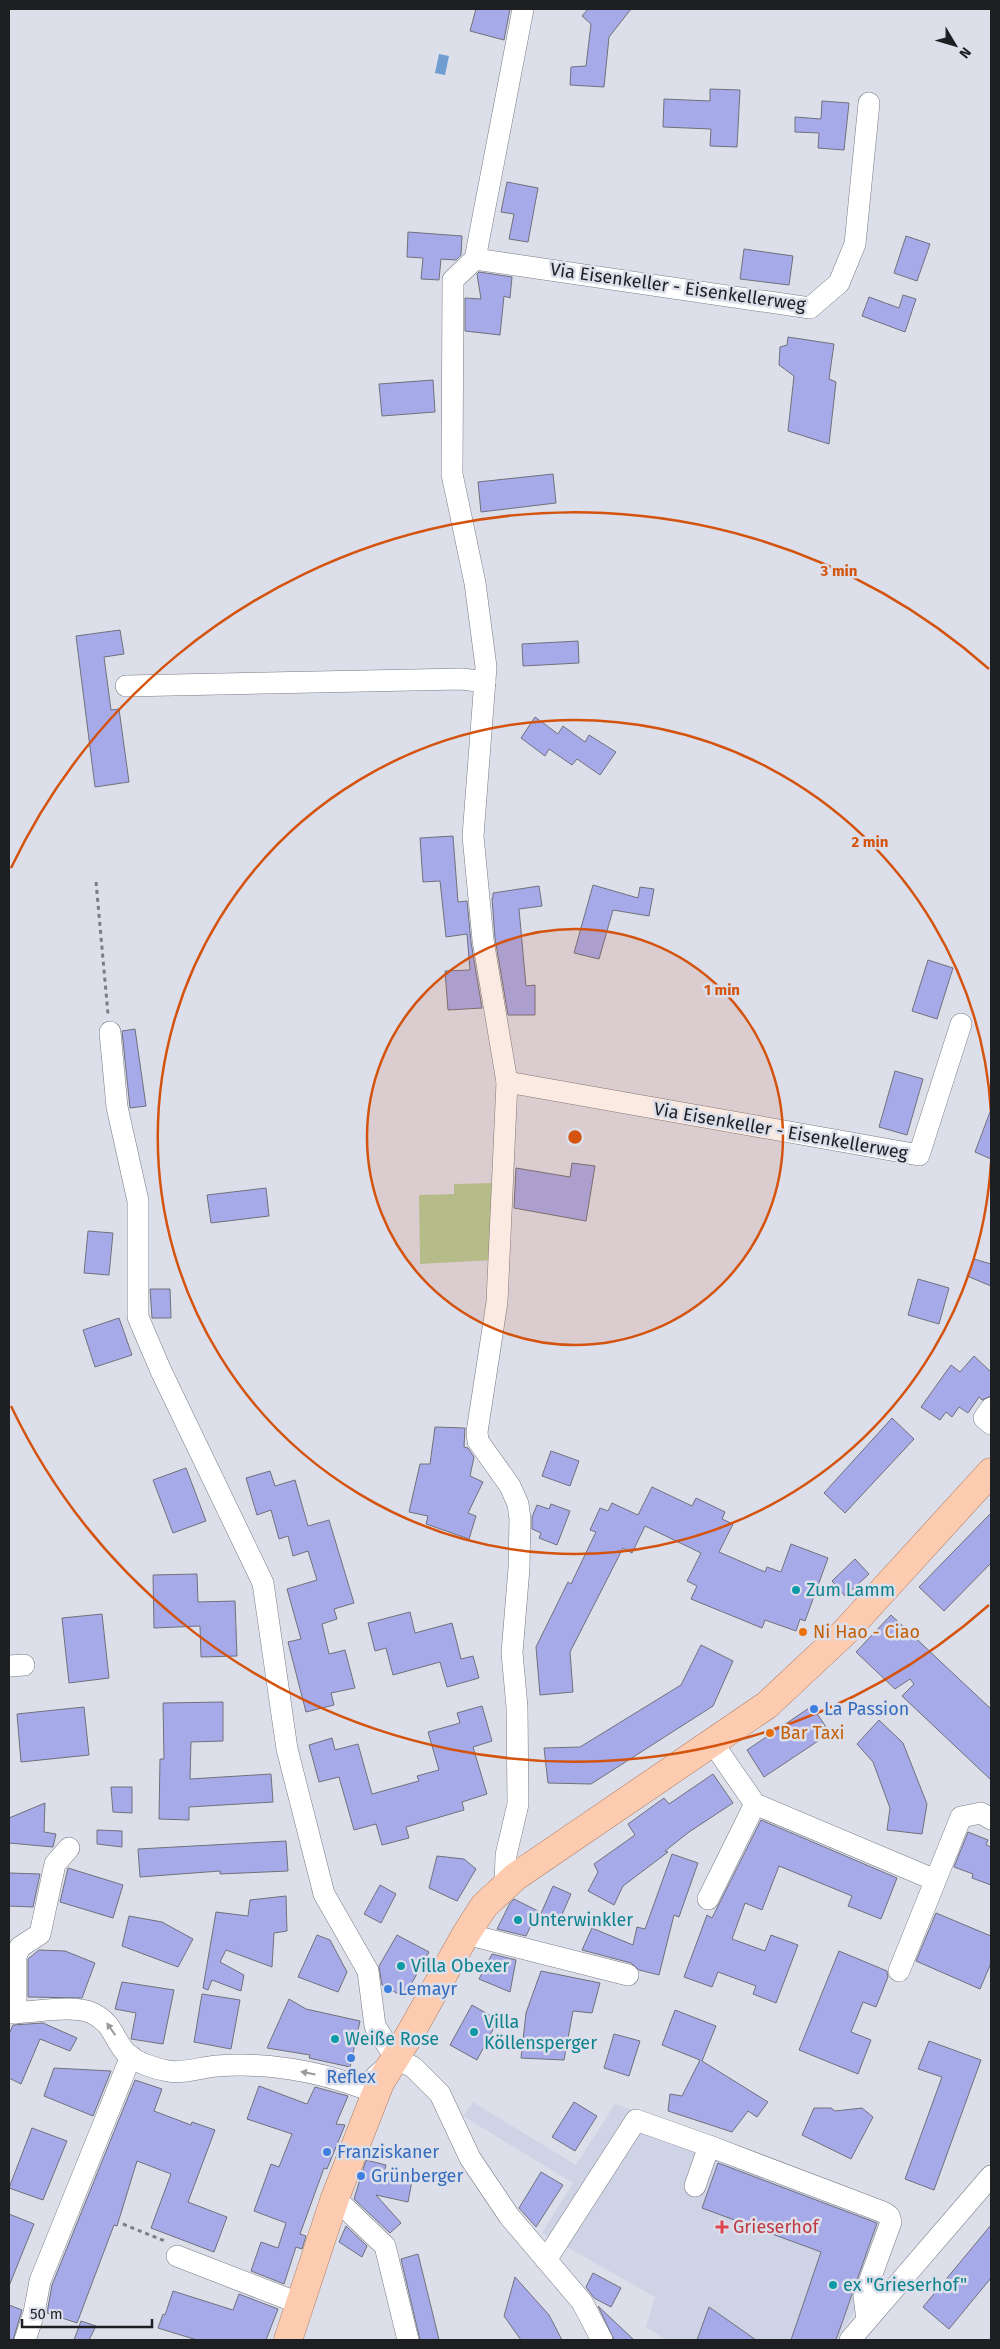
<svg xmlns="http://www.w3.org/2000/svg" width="1000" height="2349" font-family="'Fira Sans',sans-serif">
<rect width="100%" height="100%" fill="#dcdfea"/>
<!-- built -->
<path fill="#ced3e5" d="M473,2102L576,2165L615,2104L848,2187V2191L895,2211L873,2284L836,2340H666L646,2327L655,2297L542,2233L573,2183L463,2116Z"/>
<!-- green -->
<path fill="#b2ca9b" d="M495,1183L493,1260L420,1264L419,1195L454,1194V1184Z"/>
<!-- water -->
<path fill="#709dd0" d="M439,54L449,56L445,75L435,73Z"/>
<!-- building -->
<g fill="#a7aae9" stroke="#70717b">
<path d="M476,9H510L504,40L470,31Z"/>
<path d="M588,9H631L609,37L604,87L570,85L571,67L586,66L591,24L582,16Z"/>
<path d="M710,89L740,90L737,147L710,146L711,129L663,127L664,99L710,101Z"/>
<path d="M822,101L849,103L844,150L818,148L819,133L795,132V117L821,119Z"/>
<path d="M507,182L538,188L528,242L509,239L514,214L501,212Z"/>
<path d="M408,232L462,236L461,255L456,260L441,259L439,280L421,279L423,258L407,257Z"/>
<path d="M906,236L930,244L917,281L894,273Z"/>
<path d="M744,249L793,256L789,285L740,279Z"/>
<path d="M479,272L512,277L510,298L504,296L500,335L465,331V298L481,299L477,274Z"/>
<path d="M903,295L916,299L905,332L862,316L869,297L899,308Z"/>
<path d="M788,337L834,344L829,379L836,382L829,444L788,431L794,376L779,365L780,347L787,345Z"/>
<path d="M433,380L435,412L382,416L379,384Z"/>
<path d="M553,474L556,503L481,512L478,482Z"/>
<path d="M120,630L124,654L104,657L111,710L119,709L129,782L95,787L76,636Z"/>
<path d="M578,641L579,663L523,666L522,644Z"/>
<path d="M535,717L558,734L563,726L585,742L589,735L616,752L600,775L577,759L572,765L549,749L545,756L521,738Z"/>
<path d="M453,836L458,902L467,901L471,942L482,1008L448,1010L445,971L470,970L467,934L446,937L440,881L423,882L420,838Z"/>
<path d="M593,885L638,898L640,887L654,889L649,916L613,910L599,959L574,953Z"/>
<path d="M539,886L542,906L519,909L526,986L535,985V1015H508L495,938L492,898H493V893Z"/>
<path d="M928,960L953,968L937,1019L912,1011Z"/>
<path d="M135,1029L146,1106L130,1108L122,1031Z"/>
<path d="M895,1071L923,1079L907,1135L879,1127Z"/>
<path d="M990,1112H991V1159L975,1152Z"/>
<path d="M572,1163L595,1166L586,1221L514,1208L516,1168L570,1177Z"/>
<path d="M266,1188L269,1216L211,1223L207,1195Z"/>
<path d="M88,1231L113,1233L109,1275L84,1273Z"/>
<path d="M974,1259L991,1264V1286L967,1276Z"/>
<path d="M918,1279L949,1288L939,1324L908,1315Z"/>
<path d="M150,1289H170L171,1318H152Z"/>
<path d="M119,1318L132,1355L95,1367L83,1330Z"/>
<path d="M974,1356L991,1372V1396L982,1400L979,1397L968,1413L959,1407L952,1417L946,1412L940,1420L921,1407L951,1365L960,1372Z"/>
<path d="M892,1418L914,1439L845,1513L824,1493Z"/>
<path d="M435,1427L465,1428L464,1447L468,1448L474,1457L470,1476L483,1482L468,1513L476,1516L469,1539L426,1524L428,1516L409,1512L420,1464H430Z"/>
<path d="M551,1451L579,1461L570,1486L542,1476Z"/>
<path d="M186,1468L206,1521L173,1533L153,1480Z"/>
<path d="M270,1471L275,1486L295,1480L308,1526L329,1520L354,1603L334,1609L337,1619L322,1624L329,1654L345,1650L355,1688L331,1693L334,1705L306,1712L288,1642L301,1639L287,1589L317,1580L308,1551L293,1556L288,1536L279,1539L271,1510L257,1515L246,1478Z"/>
<path d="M652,1487L692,1506L696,1498L725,1512L722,1519L733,1524L719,1552L765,1572L767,1567L781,1572L791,1544L828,1558L805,1621L800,1619L796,1631L765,1620L762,1628L691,1599L697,1586L687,1581L701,1553L645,1526L632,1553L623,1548L570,1652L573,1692L540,1695L536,1647L568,1582L571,1584L596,1532L590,1530L600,1508L608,1511L612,1503L638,1515Z"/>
<path d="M551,1504L570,1511L557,1545L539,1538L541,1533L532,1529V1517L537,1505L549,1509Z"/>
<path d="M991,1513V1563L944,1611L919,1587Z"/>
<path d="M855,1559L869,1574L845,1596L832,1581Z"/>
<path d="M197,1574L198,1602L235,1601L237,1656L201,1657L200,1626L154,1628L153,1575Z"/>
<path d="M410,1612L415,1633L452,1623L461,1659L473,1656L479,1678L447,1687L440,1662L393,1675L386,1648L375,1651L368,1623Z"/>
<path d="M102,1614L109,1678L69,1683L62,1618Z"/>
<path d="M891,1615L991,1709V1780L902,1696L914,1684L910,1679L895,1689L856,1652Z"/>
<path d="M701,1645L733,1661L713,1706L591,1784L548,1783L544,1748L580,1747L681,1685Z"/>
<path d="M223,1702V1741L191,1742L190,1779L271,1774L273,1802L189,1807V1820L159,1819L160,1759H164L163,1703Z"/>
<path d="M482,1706L492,1741L473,1747L487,1794L462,1802L464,1810L406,1827L409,1838L382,1845L376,1824L354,1830L339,1777L319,1782L309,1745L332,1738L335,1750L358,1744L372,1794L419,1781L417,1776L439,1770L428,1732L460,1723L457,1713Z"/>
<path d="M812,1706L830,1733L764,1777L747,1750Z"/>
<path d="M84,1707L89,1755L21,1762L17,1714Z"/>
<path d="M879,1720L903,1743L927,1804L922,1834L887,1830L890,1808L873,1762L857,1744Z"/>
<path d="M713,1774L733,1803L689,1832L665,1851L668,1852L623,1886L614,1905L588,1891L598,1872L594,1864L635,1835L628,1824L664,1798L669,1804Z"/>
<path d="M111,1787H132V1813L113,1812Z"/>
<path d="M45,1803L44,1832L56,1834L53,1847L9,1843V1818Z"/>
<path d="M761,1820L897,1878L881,1919L848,1906L852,1896L779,1866L762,1910L745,1903L732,1939L765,1951L771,1935L798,1945L776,2003L753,1994L756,1986L718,1972L712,1987L684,1977L707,1915L712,1918Z"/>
<path d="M97,1830L122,1831V1847L97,1844Z"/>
<path d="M968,1832L988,1840L986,1845L991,1847V1885L972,1878L973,1874L954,1867Z"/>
<path d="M286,1841L288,1871L220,1874V1871L140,1877L138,1849Z"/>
<path d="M672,1854L698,1863L679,1917L674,1915L659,1975L639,1970L631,1963L582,1950L592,1928L633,1945L637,1927L645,1929Z"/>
<path d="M437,1856L464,1859L476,1869L457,1901L429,1888Z"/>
<path d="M68,1868L123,1885L113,1918L60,1902Z"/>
<path d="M9,1873L40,1874L33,1907L9,1906Z"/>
<path d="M380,1885L396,1894L381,1923L364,1914Z"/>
<path d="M553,1886L571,1894L557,1926L539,1918Z"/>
<path d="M286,1896L287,1931L274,1933L272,1967L226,1950L220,1962L244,1975L241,1991L212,1980L208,1990L203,1988L216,1912L248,1916L250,1900Z"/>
<path d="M514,1899L538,1911L526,1936L497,1929L510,1903Z"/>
<path d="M936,1913L991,1936V1963L980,1989L916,1961Z"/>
<path d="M129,1916L162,1922L193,1939L178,1967L122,1946Z"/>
<path d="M317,1935L330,1940L347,1972L338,1992L298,1977Z"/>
<path d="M397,1935L429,1952L404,1997L382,1985L379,1966Z"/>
<path d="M39,1950L65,1951L95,1963L82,1998L28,1997V1959Z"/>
<path d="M839,1951L887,1971L888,1977L876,2007L863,2002L851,2032L871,2040L858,2074L799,2050Z"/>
<path d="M492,1954L516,1960L510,1992L479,1979Z"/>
<path d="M541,1971L600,1983L592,2013L573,2011L564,2060L521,2058L526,2013Z"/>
<path d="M122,1982L174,1990L163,2044L131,2039L136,2013L115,2009Z"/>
<path d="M202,1994L240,2000L231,2049L194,2042Z"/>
<path d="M289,1999L306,2009L360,2021L350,2067L309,2058L310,2055L267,2048Z"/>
<path d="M472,2005L498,2020L477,2060L450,2045Z"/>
<path d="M675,2010L716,2026L702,2061L768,2102L757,2117L748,2111L732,2132L668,2111L670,2094L682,2096L700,2060L662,2045Z"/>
<path d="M43,2023L77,2038L70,2051L40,2039L21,2084L9,2078V2034L13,2025Z"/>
<path d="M614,2034L640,2041L629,2076L604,2068Z"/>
<path d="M929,2041L981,2060L934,2190L905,2179L942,2077L918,2069Z"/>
<path d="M54,2068L111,2071L93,2116L44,2096Z"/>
<path d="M135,2080L162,2089L154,2111L191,2125L192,2122L215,2130L188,2202L227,2217L214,2252L151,2228L171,2174L137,2161L117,2226L114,2225L77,2323L47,2313L52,2285Z"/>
<path d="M259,2086L307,2104L315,2087L348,2096L336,2124L345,2125L327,2169L324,2168L300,2234L306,2236L302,2249L296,2247L284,2284L251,2271L261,2242L278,2248L286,2223L254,2211L271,2164L279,2167L292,2134L247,2119Z"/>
<path d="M574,2102L597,2116L575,2151L552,2137Z"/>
<path d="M814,2108H831L835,2111L862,2108L873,2117L851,2159L802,2135Z"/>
<path d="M32,2128L67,2141L43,2200L9,2188Z"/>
<path d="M366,2160L386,2165L384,2173L412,2181L408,2202L376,2195L401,2223L390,2233L354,2199Z"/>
<path d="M718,2163L877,2223L836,2340H791L821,2252L702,2208Z"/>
<path d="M541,2172L563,2185L536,2227L519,2208Z"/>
<path d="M9,2214L34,2224L9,2286Z"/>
<path d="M991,2225V2278L949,2329L923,2307Z"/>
<path d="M346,2226L367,2246L362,2257L339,2242Z"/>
<path d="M418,2254L435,2323L439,2340H420L401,2259Z"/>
<path d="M593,2273L621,2288L611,2307L594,2298L586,2287Z"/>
<path d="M515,2277L549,2315L562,2340H521L504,2316Z"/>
<path d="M173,2291L233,2310L239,2294L278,2309L266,2340H197L158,2328L163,2314L165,2315Z"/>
<path d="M9,2305L22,2310L13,2340H9Z"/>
<path d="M598,2306L634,2340H614Z"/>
<path d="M709,2307L756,2340H697Z"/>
<path d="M81,2321L96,2326L89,2340H74Z"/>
</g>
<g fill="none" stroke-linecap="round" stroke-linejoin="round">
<defs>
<g id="minor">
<path d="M475,259L810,308L839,283L855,244L869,103"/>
<path d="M126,686L462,679L485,682"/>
<path d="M110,1032L117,1107L138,1201V1317L161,1371L263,1583L287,1749L324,1894L368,1971L375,2026L396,2059"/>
<path d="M507,1082L919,1155L961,1024"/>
<path d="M991,1408L984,1418L991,1424"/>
<path d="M9,1666L24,1665"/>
<path d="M712,1742L755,1804L935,1880"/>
<path d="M505,1886L506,1855L518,1804L517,1707L512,1653L519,1568L520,1519L518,1504L510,1486L478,1441L477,1432L497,1302L507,1082L483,940L473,836L486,667L475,583L452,474L453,280L475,259L523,9"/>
<path d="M708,1899L755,1804"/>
<path d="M466,1934L628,1975"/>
<path d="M899,1971L961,1817L981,1813L991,1819"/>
<path d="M9,2013C31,2013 73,2004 92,2013C114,2024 112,2037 126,2053C134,2062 156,2069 168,2071C183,2074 202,2067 217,2066C265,2062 318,2071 363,2088L384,2069"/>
<path d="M16,2013V1956L20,1947L40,1934L55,1864L69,1848"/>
<path d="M396,2059L413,2067L440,2094L470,2158L509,2216L582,2302L602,2340"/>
<path d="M695,2186L709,2146"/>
<path d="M335,2198L385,2246L408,2340"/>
<path d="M177,2256L301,2304"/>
<path d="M546,2260L636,2120L709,2146L883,2212L889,2216L891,2222L864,2296L867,2320"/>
<path d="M25,2340L34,2313L40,2281L131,2056"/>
<path d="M850,2340L991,2176"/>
</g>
<path id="major" d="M288,2340L335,2198L380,2083L410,2034L466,1934L484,1906L515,1877L767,1705L846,1631L991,1472"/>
</defs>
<!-- minor casing -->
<use href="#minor" stroke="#787b85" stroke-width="22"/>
<!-- major casing -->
<use href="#major" stroke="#ae795d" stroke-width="29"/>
<!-- path -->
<g stroke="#7b7d84" stroke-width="3" stroke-dasharray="4 4" stroke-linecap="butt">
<path d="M96,882L108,1014"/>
<path d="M123,2224L167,2242"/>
</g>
<!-- minor -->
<use href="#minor" stroke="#fff" stroke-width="21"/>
<!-- major -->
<use href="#major" stroke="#fdccb0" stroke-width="28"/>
</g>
<!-- one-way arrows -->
<defs><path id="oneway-solid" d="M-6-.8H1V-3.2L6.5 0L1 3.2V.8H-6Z" transform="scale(1.25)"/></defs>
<g fill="#9a9a9c">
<use href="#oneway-solid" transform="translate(111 2029) rotate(-125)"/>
<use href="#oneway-solid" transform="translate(308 2073) rotate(-169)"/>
</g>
<!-- distance rings -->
<circle cx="575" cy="1137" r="208" fill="#d4530e" fill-opacity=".12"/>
<g fill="none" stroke="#d4530e" stroke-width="2.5">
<circle cx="575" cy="1137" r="208"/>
<path d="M991 1162A417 417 0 1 1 991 1112"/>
<path d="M989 1605A625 625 0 0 1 11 1406M11 868A625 625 0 0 1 989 669"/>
</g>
<!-- markers -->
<g fill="#0f9aa8" stroke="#dcdfea" stroke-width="2">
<circle cx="796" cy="1590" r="5"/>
<circle cx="518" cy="1920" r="5"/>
<circle cx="401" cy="1966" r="5"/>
<circle cx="474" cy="2032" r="5"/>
<circle cx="335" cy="2039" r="5"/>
<circle cx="833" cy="2285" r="5"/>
</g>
<g fill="#e8710a" stroke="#dcdfea" stroke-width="2">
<circle cx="803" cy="1632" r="5"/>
<circle cx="770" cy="1733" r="5"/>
</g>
<g fill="#3f7fe0" stroke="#dcdfea" stroke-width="2">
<circle cx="814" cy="1709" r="5"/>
<circle cx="388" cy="1989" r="5"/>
<circle cx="351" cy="2058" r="5"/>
<circle cx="327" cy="2152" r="5"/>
<circle cx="361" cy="2176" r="5"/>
</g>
<path fill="#e0444e" stroke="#dcdfea" stroke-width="2" d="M719.5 2219.5h5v5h5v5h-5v5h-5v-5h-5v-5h5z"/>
<g text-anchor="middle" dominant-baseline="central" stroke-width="5" stroke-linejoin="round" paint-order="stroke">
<!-- street labels -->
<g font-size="18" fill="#1e1f23" stroke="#dcdfea">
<text transform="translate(678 287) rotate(8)">Via Eisenkeller - Eisenkellerweg</text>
<text transform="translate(781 1131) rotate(10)">Via Eisenkeller - Eisenkellerweg</text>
</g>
<!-- culture labels -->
<g font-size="18" fill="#0d838f" stroke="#dcdfea" text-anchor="start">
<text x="806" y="1590">Zum Lamm</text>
<text x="528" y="1920">Unterwinkler</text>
<text x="411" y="1966">Villa Obexer</text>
<text x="484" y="2022">Villa<tspan x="484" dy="21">Köllensperger</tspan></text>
<text x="345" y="2039">Weiße Rose</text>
<text x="843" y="2285">ex "Grieserhof"</text>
</g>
<!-- food labels -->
<g font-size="18" fill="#c56008" stroke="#dcdfea" text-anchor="start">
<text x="813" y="1632">Ni Hao - Ciao</text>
<text x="780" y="1733">Bar Taxi</text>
</g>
<!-- shop labels -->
<g font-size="18" fill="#366cbe" stroke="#dcdfea" text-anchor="start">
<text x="824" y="1709">La Passion</text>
<text x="398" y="1989">Lemayr</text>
<text x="351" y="2077" text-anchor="middle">Reflex</text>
<text x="337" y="2152">Franziskaner</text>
<text x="371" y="2176">Grünberger</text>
</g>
<!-- health labels -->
<g font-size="18" fill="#be3a42" stroke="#dcdfea" text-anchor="start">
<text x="733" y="2227">Grieserhof</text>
</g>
</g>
<circle cx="575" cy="1137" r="8" fill="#d4530e" stroke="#dcdfea" stroke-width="2.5"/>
<g font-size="15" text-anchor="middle" font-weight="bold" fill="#d4530e" stroke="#dcdfea" stroke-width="5" stroke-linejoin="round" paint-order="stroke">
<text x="839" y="576">3 min</text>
<text x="870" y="847">2 min</text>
<text x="722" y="995">1 min</text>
</g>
<!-- border -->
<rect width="1000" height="2349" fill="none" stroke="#1e1f23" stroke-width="20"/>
<!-- north arrow -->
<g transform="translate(955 45) rotate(128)" stroke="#dcdfea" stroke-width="4" paint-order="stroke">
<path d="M0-4L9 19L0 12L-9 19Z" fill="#1e1f23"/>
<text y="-8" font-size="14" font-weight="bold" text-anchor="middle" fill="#1e1f23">N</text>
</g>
<!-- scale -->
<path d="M22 2319v8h130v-8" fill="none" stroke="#1e1f23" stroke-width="2.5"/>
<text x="30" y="2319" font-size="15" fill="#1e1f23" stroke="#dcdfea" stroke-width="4" paint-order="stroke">50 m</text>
</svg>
